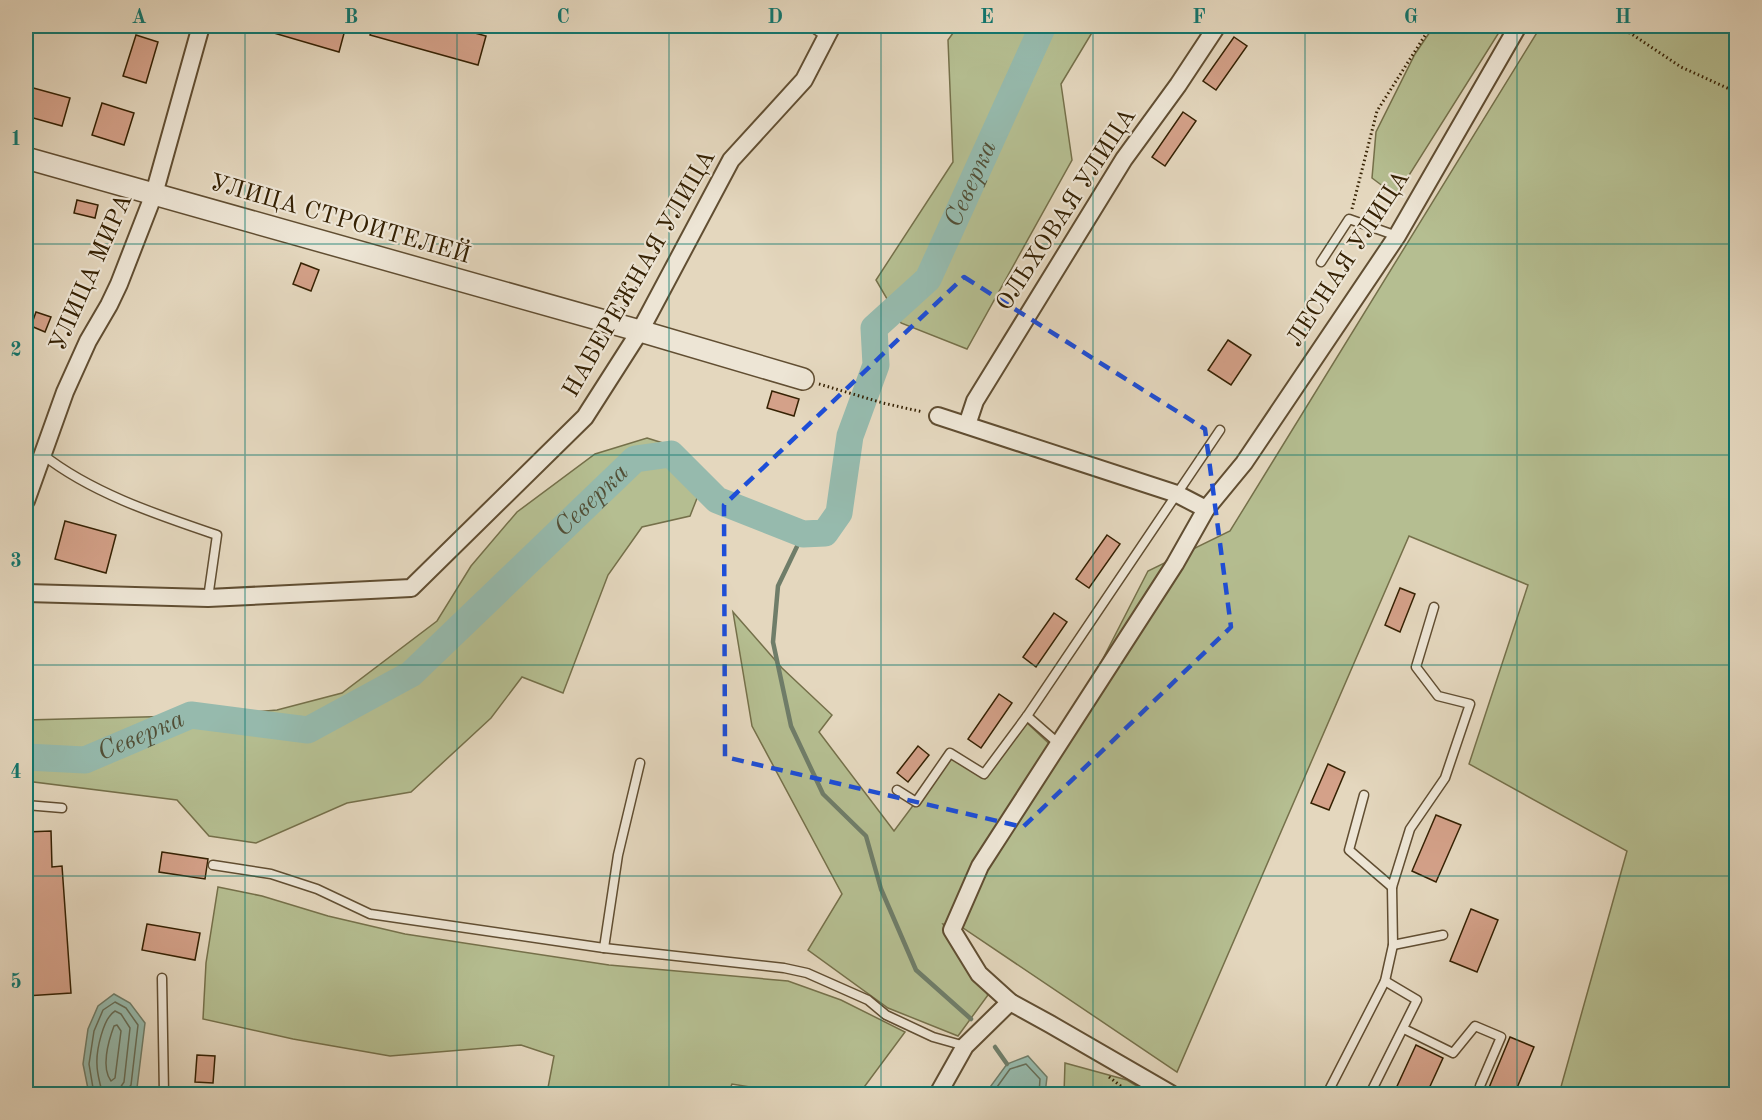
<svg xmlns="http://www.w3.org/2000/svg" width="1762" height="1120" font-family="'Old Standard TT',serif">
<rect width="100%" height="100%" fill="#e4d7be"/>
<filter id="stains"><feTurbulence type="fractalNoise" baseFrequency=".00333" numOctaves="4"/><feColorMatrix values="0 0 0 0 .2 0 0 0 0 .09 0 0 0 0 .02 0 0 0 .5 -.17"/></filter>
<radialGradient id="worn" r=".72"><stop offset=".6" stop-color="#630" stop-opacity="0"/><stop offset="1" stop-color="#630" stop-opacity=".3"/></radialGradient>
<!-- green -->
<g fill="#b5be91" stroke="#75704a" stroke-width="1.5">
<path d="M958,26H1096L1061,84L1072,160L967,349L901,323L876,280L953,162L948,40Z"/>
<path d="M1434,26H1503L1396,196L1372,178L1376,132L1415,54Z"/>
<path d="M1541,26H1736V1094H1559L1627,851L1469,764L1528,585L1409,536L1177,1072L963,928L943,924L988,995L958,1036L888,1008L808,950L842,894L752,726L733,612L782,668L832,715L819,732L894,831L950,756L985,779L1026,722L1056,750L1148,571L1230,531Z"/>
<path d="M647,438L682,449L707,473L690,516L642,527L608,575L563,693L522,677L491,718L411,792L347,803L256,843L209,836L177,800L26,781V720L220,715L277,710L342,693L437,621L471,566L517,512L595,454Z"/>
<path d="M218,887L262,896L328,916L405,934L609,965L788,981L841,1000L905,1032L859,1094H794L732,1084L728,1094H552L547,1093L554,1056L521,1045L390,1056L293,1039L203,1019L206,963Z"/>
<path d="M1065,1063L1127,1080L1150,1094H1064Z"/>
</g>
<!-- water -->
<g fill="#96baad" stroke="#6f7d69" stroke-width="1.5">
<path d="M114,994L130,1003L145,1023L137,1088L131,1094H89L83,1064L88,1029L98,1006Z"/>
<path d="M1028,1056L1047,1077L1045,1094H985L1007,1064Z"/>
</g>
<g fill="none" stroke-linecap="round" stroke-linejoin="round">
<!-- shore -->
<g stroke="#666e58" stroke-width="1.5">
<path d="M117,1025L121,1031L115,1078L111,1081C101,1068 108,1042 114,1026Z"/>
<path d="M94,1094L89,1064L94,1031L103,1010L115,1002L126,1008L138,1025L131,1085L127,1090V1094"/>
<path d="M102,1094C101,1085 97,1075 97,1065C96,1051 103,1018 115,1011L121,1014L130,1028L124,1082L120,1088V1094"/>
<path d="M992,1094L1010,1069L1026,1064L1040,1079L1039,1094"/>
</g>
<!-- stream -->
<g stroke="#6f7d69" stroke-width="4.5">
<path d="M803,534L778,586L773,642L791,726L823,794L866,836L881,889L916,970L971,1019"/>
<path d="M995,1047L1007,1064"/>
</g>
<!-- river -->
<path stroke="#96baad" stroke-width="27" id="s1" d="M26,757L85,760L191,715L308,730L411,674L635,459L671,454L717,500L803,534L825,533L839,513L850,436L876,365L874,328L928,279L1043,26"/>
</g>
<!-- building -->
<g fill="#d4a189" stroke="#352103" stroke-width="1.5">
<path d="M260,26H346L339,52L260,29Z"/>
<path d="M373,26H449L486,36L478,65L370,35Z"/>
<path d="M136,35L158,42L146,83L123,76Z"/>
<path d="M1234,37L1247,46L1216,90L1203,81Z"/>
<path d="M26,86L70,98L62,126L26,116Z"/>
<path d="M102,103L134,113L124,145L92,135Z"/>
<path d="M1183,112L1196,121L1165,166L1152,157Z"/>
<path d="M77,200L98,205L95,218L74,213Z"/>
<path d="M301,263L319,270L311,291L293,284Z"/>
<path d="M36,312L51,317L45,332L31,326Z"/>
<path d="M1228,340L1251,355L1231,385L1208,370Z"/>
<path d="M772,391L799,399L794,416L767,408Z"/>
<path d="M65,521L116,535L106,573L55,559Z"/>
<path d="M1107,535L1120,544L1089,588L1076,579Z"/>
<path d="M1400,588L1415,594L1400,632L1385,625Z"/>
<path d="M1054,613L1067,622L1036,667L1023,657Z"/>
<path d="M999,694L1012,703L981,748L968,739Z"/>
<path d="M918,746L929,755L908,782L897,773Z"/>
<path d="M1328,764L1345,772L1329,810L1311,803Z"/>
<path d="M1436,815L1461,825L1436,882L1412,871Z"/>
<path d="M51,831L52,867L62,866L71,993L26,996V832Z"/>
<path d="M162,852L208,859L205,879L159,872Z"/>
<path d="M1471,909L1498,920L1477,972L1450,961Z"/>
<path d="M147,924L200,933L195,960L142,950Z"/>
<path d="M1510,1037L1534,1047L1514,1095H1486Z"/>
<path d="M1416,1045L1443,1058L1426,1095H1393Z"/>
<path d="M197,1055L215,1056L213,1083L195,1082Z"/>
</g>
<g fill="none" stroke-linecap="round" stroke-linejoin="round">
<defs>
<g id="service">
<path d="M810,26L827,37"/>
<path d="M1321,262L1349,219L1397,236"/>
<path d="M42,454C91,493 158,515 217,535L208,598"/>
<path d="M1027,716L1059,744"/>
<path d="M897,790L916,802L950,753L984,774L1027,716L1220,430"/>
<path d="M1364,795L1349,850L1392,887"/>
<path d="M26,805L62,808"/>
<path d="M213,865L271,874L317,889L370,914L604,948L784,968L807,973L868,1000L886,1015L933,1037L965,1046"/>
<path d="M1393,945L1443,935"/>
<path d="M604,948L618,855L640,763"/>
<path d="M162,978L164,1094"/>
<path d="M1404,1029L1453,1053L1475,1026L1501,1037L1480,1086"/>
<path d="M1327,1094L1385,981L1393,945L1392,887L1410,829L1445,778L1470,704L1438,696L1416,667L1434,607"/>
<path d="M1370,1094L1417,1000L1385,981"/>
</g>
<g id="minor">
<path d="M938,416L1177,494L1206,509"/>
<path d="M967,425L975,401L1124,159L1178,85L1217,26"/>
<path d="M26,501L65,392L88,341L109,305L119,284L154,194L201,26"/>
<path d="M26,593L208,598L411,588L585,417L640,331L731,160L804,80L832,26"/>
<path d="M938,1094L965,1046L1010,1002"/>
<path d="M1171,1094L1050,1024L1010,1002L979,974L952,930L980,866L1175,564L1206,509L1244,463L1397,236L1518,26"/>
</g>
<path id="tertiary" d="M26,158L640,331L803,379"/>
</defs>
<!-- service casing -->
<use href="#service" stroke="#614e32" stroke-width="11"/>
<!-- minor casing -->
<use href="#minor" stroke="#614e32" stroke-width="20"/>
<!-- tertiary casing -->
<use href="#tertiary" stroke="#614e32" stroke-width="24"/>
<!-- path -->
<g stroke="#352103" stroke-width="3" stroke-dasharray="1.5 3" stroke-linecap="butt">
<path d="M1612,26L1630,33L1681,67L1736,92"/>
<path d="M1352,209L1377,111L1431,26"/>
<path d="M819,384L883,403L923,412"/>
<path d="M1109,1077L1131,1094"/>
</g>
<!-- service -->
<use href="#service" stroke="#ede5d5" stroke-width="8"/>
<!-- minor -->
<use href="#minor" stroke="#ede5d5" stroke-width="16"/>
<!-- tertiary -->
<use href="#tertiary" stroke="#ede5d5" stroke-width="21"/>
</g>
<!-- marked area -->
<path fill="none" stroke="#1d4ed8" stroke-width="4.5" stroke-dasharray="12 8" stroke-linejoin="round" d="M964,277L1205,429L1231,627L1023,827L725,757L724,505Z"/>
<!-- grid -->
<path fill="none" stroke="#0f766e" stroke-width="1.5" stroke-opacity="0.55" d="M245,26V1094M457,26V1094M669,26V1094M881,26V1094M1093,26V1094M1305,26V1094M1517,26V1094M26,244H1736M26,455H1736M26,665H1736M26,876H1736"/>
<g text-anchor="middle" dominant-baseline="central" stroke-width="4.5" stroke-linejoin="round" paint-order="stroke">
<!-- street labels -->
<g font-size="24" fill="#352103" stroke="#ede5d5">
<text transform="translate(1067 210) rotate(-57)">ОЛЬХОВАЯ УЛИЦА</text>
<text transform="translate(340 220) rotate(16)">УЛИЦА СТРОИТЕЛЕЙ</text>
<text transform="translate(1349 259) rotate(-57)">ЛЕСНАЯ УЛИЦА</text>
<text transform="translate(92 273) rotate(-66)">УЛИЦА МИРА</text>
<text transform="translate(640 274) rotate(-60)">НАБЕРЕЖНАЯ УЛИЦА</text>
</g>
<!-- water labels -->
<g font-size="26" font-style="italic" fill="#524f36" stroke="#ede5d5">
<text stroke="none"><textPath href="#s1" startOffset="1328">Северка</textPath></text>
<text stroke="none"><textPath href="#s1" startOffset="660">Северка</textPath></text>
<text stroke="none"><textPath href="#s1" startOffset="120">Северка</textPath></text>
</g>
</g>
<!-- margin -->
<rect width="1762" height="1120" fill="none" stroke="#e4d7be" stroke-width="66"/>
<rect x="33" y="33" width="1696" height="1054" fill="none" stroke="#0f766e" stroke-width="2"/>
<g font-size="20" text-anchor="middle" font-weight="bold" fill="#0f766e">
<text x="139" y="23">A</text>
<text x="351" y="23">B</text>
<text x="563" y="23">C</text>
<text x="775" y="23">D</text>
<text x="987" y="23">E</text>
<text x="1199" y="23">F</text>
<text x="1411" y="23">G</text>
<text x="1623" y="23">H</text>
<text x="16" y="145">1</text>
<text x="16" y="356">2</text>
<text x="16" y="567">3</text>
<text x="16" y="778">4</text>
<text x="16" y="988">5</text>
</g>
<rect width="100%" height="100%" filter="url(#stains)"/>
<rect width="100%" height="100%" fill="url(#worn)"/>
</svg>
